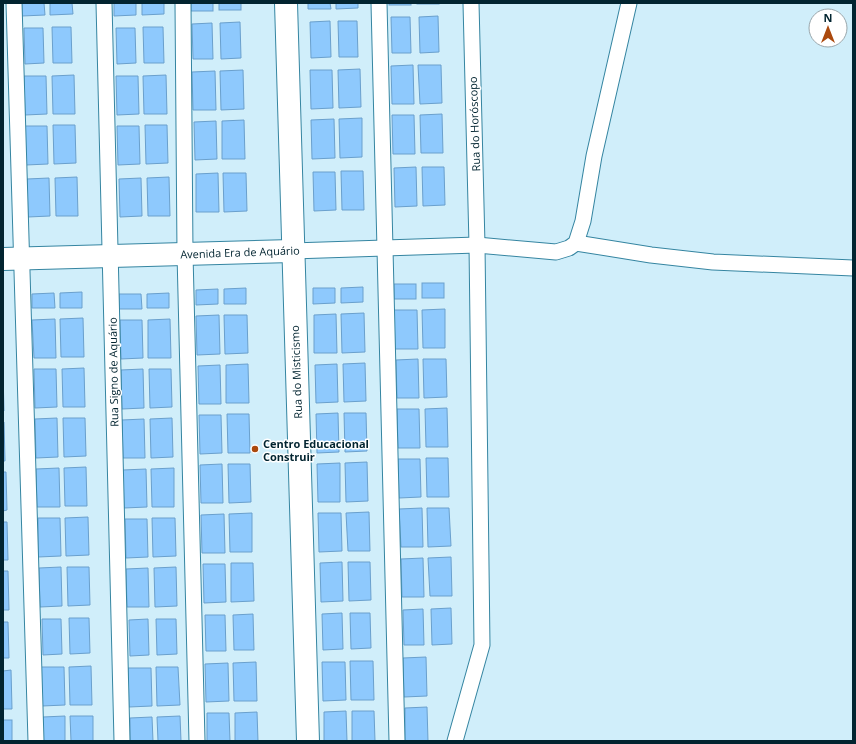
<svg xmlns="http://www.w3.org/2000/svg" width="856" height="744" font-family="'Open Sans',sans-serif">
<rect width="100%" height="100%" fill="#d0eefa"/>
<!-- building -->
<g fill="#8ec9fd" stroke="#6aa0cd">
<path d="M22,3H44L45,15L22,16Z"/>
<path d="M50,3H72L73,14L50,15Z"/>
<path d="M114,3H136V15L114,16Z"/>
<path d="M142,3H164V14L142,15Z"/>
<rect x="191" y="3" width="22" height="8"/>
<rect x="219" y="3" width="22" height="7"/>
<path d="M308,3H330L331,9H308Z"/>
<path d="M336,3H358V8L336,9Z"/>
<rect x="389" y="3" width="22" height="2"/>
<rect x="417" y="3" width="22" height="1"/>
<path d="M438,16L439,52L420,53L419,17Z"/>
<path d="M391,17H410L411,53H392Z"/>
<path d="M330,21L331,57L311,58L310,22Z"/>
<path d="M338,21H357L358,57H339Z"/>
<path d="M240,22L241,58L221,59L220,23Z"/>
<path d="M212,23L213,59H193L192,24Z"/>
<path d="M52,27H71L72,63H53Z"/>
<path d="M143,27H163L164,63H144Z"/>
<path d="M24,28H43L44,63L25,64Z"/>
<path d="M116,28H135L136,63L117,64Z"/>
<path d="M413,65L414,104H392L391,66Z"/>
<path d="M418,65H441L442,103L420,104Z"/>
<path d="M360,69L361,107L339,108L338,70Z"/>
<path d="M243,70L244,109L221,110L220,71Z"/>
<path d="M310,70H332L333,108L311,109Z"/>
<path d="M215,71L216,110H193L192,72Z"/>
<path d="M74,75L75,114H53L52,76Z"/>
<path d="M166,75L167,114H144L143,76Z"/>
<path d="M24,76H46L47,114L25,115Z"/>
<path d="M116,76H138L139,114L117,115Z"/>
<path d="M442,114L443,153H421L420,115Z"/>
<path d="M392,115H414L415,154H393Z"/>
<path d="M362,118V157L340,158L339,119Z"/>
<path d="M334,119L335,158L312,159L311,120Z"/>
<path d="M244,120L245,159H222V121Z"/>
<path d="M216,121L217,159L195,160L194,122Z"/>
<path d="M53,125H75L76,163L54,164Z"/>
<path d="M145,125H167L168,163L146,164Z"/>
<path d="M25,126H47L48,164L26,165Z"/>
<path d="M117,126H139L140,164L118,165Z"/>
<path d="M416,167L417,206L395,207L394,168Z"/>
<path d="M422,167H444L445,205L423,206Z"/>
<path d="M341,171H363L364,210H342Z"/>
<path d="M313,172H335L336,210L314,211Z"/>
<path d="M218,173L219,212H196V174Z"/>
<path d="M223,173H246L247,211L224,212Z"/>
<path d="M77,177L78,216H56L55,178Z"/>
<path d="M169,177L170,216H148L147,178Z"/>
<path d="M49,178L50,216L28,217L27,179Z"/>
<path d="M141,178L142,216L120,217L119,179Z"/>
<rect x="422" y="283" width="22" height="15"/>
<rect x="394" y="284" width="22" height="15"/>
<path d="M363,287V302L341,303V288Z"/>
<path d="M246,288V304H224V289Z"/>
<path d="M313,288H335V303L313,304Z"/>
<path d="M218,289V304L196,305V290Z"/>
<path d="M82,292V308H60V293Z"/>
<path d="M54,293L55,308H32V294Z"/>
<path d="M169,293V308H147V294Z"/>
<path d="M119,294H141L142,309H119Z"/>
<path d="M445,309V348H423L422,310Z"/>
<path d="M394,310H417L418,349H395Z"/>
<path d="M364,313L365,352L342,353L341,314Z"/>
<path d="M336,314L337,353H314V315Z"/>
<path d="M219,315L220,354L197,355L196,316Z"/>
<path d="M224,315H247L248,353L225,354Z"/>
<path d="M83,318L84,357H61L60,319Z"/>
<path d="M55,319L56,358H34L32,320Z"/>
<path d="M170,319L171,358H148V320Z"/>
<path d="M120,320H142L143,358L121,359Z"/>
<path d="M418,359L419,398H397L396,360Z"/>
<path d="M423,359H446L447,397L424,398Z"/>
<path d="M365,363L366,401L344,402L343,364Z"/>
<path d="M248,364L249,403H226V365Z"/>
<path d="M337,364L338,402L316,403L315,365Z"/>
<path d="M220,365L221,404H199L198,366Z"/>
<path d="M84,368L85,407H63L62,369Z"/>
<path d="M34,369H56L57,407L35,408Z"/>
<path d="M143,369L144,408L122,409L121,370Z"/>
<path d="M149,369H171L172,407L150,408Z"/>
<path d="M3,373L4,411H3Z"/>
<path d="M447,408L448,447H426L425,409Z"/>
<path d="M397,409H419L420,448H398Z"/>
<path d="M338,413L339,452L317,453L316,414Z"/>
<path d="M344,413H366L367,451L345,452Z"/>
<path d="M227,414H249L250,453H228Z"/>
<path d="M199,415H221L222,453L200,454Z"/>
<path d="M57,418L58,457L36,458L35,419Z"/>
<path d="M63,418H85L86,456L64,457Z"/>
<path d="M172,418L173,457L151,458L150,419Z"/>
<path d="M144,419L145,458H123L122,420Z"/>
<path d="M3,422H4L5,461H3Z"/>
<path d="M426,458H448L449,497H427Z"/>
<path d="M398,459H420L421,497L399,498Z"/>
<path d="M367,462L368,501L346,502L345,463Z"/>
<path d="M340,463V502H318L317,464Z"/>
<path d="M222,464L223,503H201L200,465Z"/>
<path d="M228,464H250L251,502L229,503Z"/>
<path d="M86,467L87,506H65L64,468Z"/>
<path d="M59,468L60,507H37L36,469Z"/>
<path d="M174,468V507H152L151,469Z"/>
<path d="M146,469L147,507L124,508L123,470Z"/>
<path d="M3,472H6L7,510L3,511Z"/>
<path d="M422,508L423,547H401L399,509Z"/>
<path d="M427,508H449L451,546L428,547Z"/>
<path d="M369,512L370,551H348L346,513Z"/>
<path d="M252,513V552H230L229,514Z"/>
<path d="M318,513H341L342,551L319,552Z"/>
<path d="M224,514L225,553H202L201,515Z"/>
<path d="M88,517L89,555L66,556L65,518Z"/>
<path d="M38,518H60L61,556L38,557Z"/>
<path d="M152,518H175L176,556L153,557Z"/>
<path d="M125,519H147L148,557L126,558Z"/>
<path d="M3,522H7L8,560H3Z"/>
<path d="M451,557L452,596H430L428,558Z"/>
<path d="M423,558L424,597H402L401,559Z"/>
<path d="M342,562L343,601L321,602L320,563Z"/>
<path d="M348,562H370L371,600L349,601Z"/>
<path d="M231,563H253L254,601L231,602Z"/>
<path d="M203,564H225L226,602L204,603Z"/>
<path d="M61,567L62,606L40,607L39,568Z"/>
<path d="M67,567H89L90,605L68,606Z"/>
<path d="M176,567L177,606L155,607L154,568Z"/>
<path d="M148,568L149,607H127L126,569Z"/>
<path d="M3,571H8L9,610H3Z"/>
<path d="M451,608L452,644L432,645L431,609Z"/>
<path d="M423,609L424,645H404L403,610Z"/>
<path d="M342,613L343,649L323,650L322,614Z"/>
<path d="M350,613H370L371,648L351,649Z"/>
<path d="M253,614L254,650H234L233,615Z"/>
<path d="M205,615H225L226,651H206Z"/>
<path d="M69,618H89L90,653L70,654Z"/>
<path d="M42,619H61L62,654L43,655Z"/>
<path d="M148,619L149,655L130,656L129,620Z"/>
<path d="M156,619H176L177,654L157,655Z"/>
<path d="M3,622H8L9,658H3Z"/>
<path d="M426,657L427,696L404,697L403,658Z"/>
<path d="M350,661H373L374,700H351Z"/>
<path d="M256,662L257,701H234L233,663Z"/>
<path d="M322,662H345L346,700L323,701Z"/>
<path d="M228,663L229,701L206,702L205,664Z"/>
<path d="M91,666L92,705H70L69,667Z"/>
<path d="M41,667H64L65,705L42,706Z"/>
<path d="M156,667H178L180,705L157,706Z"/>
<path d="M128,668H151L152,706L129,707Z"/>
<path d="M11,670L12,709H3V671Z"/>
<path d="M427,707L428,741H405V708Z"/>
<path d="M346,711L347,741H324V712Z"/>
<path d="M352,711H374L375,741H352Z"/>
<path d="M257,712L258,741H235V713Z"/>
<path d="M207,713H229L230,741H207Z"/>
<path d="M65,716V741H43V717Z"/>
<path d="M70,716H93V741H71Z"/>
<path d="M180,716L181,741H158L157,717Z"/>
<path d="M152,717L153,741H130V718Z"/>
<rect x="3" y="720" width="9" height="21"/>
</g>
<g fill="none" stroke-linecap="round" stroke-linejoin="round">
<defs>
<g id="street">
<path d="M14,3L36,741"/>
<path d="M104,3L122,741"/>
<path d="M183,3L185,254L197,741"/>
<path d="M379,3L397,741"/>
<path d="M576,243L651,255L713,262L853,268"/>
<path d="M292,251L477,245L556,252L569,248L576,243L583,221L594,156L629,3"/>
<path d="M455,741L482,645L477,245L471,3"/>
</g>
<g id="secondary">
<path d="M286,3L308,741"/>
<path d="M3,259L292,251"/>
</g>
</defs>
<!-- street casing -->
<use href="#street" stroke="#3585a1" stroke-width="17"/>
<!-- secondary casing -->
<use href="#secondary" stroke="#3585a1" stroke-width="24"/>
<!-- street -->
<use href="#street" stroke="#fff" stroke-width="15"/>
<!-- secondary -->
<use href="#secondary" stroke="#fff" stroke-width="22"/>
</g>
<!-- markers -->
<circle fill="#ab490d" stroke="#fff" stroke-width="1.5" cx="255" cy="449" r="4"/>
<g text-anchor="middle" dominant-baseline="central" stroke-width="3" stroke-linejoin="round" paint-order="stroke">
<!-- street labels -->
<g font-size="11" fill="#022430" stroke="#fff">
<text transform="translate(474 124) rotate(-92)">Rua do Horóscopo</text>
<text transform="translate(240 252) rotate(-2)">Avenida Era de Aquário</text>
<text transform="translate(113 372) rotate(-91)">Rua Signo de Aquário</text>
<text transform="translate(296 372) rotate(-92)">Rua do Misticismo</text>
</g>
<!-- poi labels -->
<g font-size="11" font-weight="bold" fill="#022430" stroke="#fff" text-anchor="start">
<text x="263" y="443">Centro Educacional<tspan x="263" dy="13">Construir</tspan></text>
</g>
</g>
<!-- border -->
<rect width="856" height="744" fill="none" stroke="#022430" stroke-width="8"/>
<!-- north arrow -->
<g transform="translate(828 28)"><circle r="19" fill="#ffffff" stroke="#9aa7ac"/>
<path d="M0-3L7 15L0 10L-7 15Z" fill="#ab490d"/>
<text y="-6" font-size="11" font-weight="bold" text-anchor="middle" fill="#022430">N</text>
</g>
</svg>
